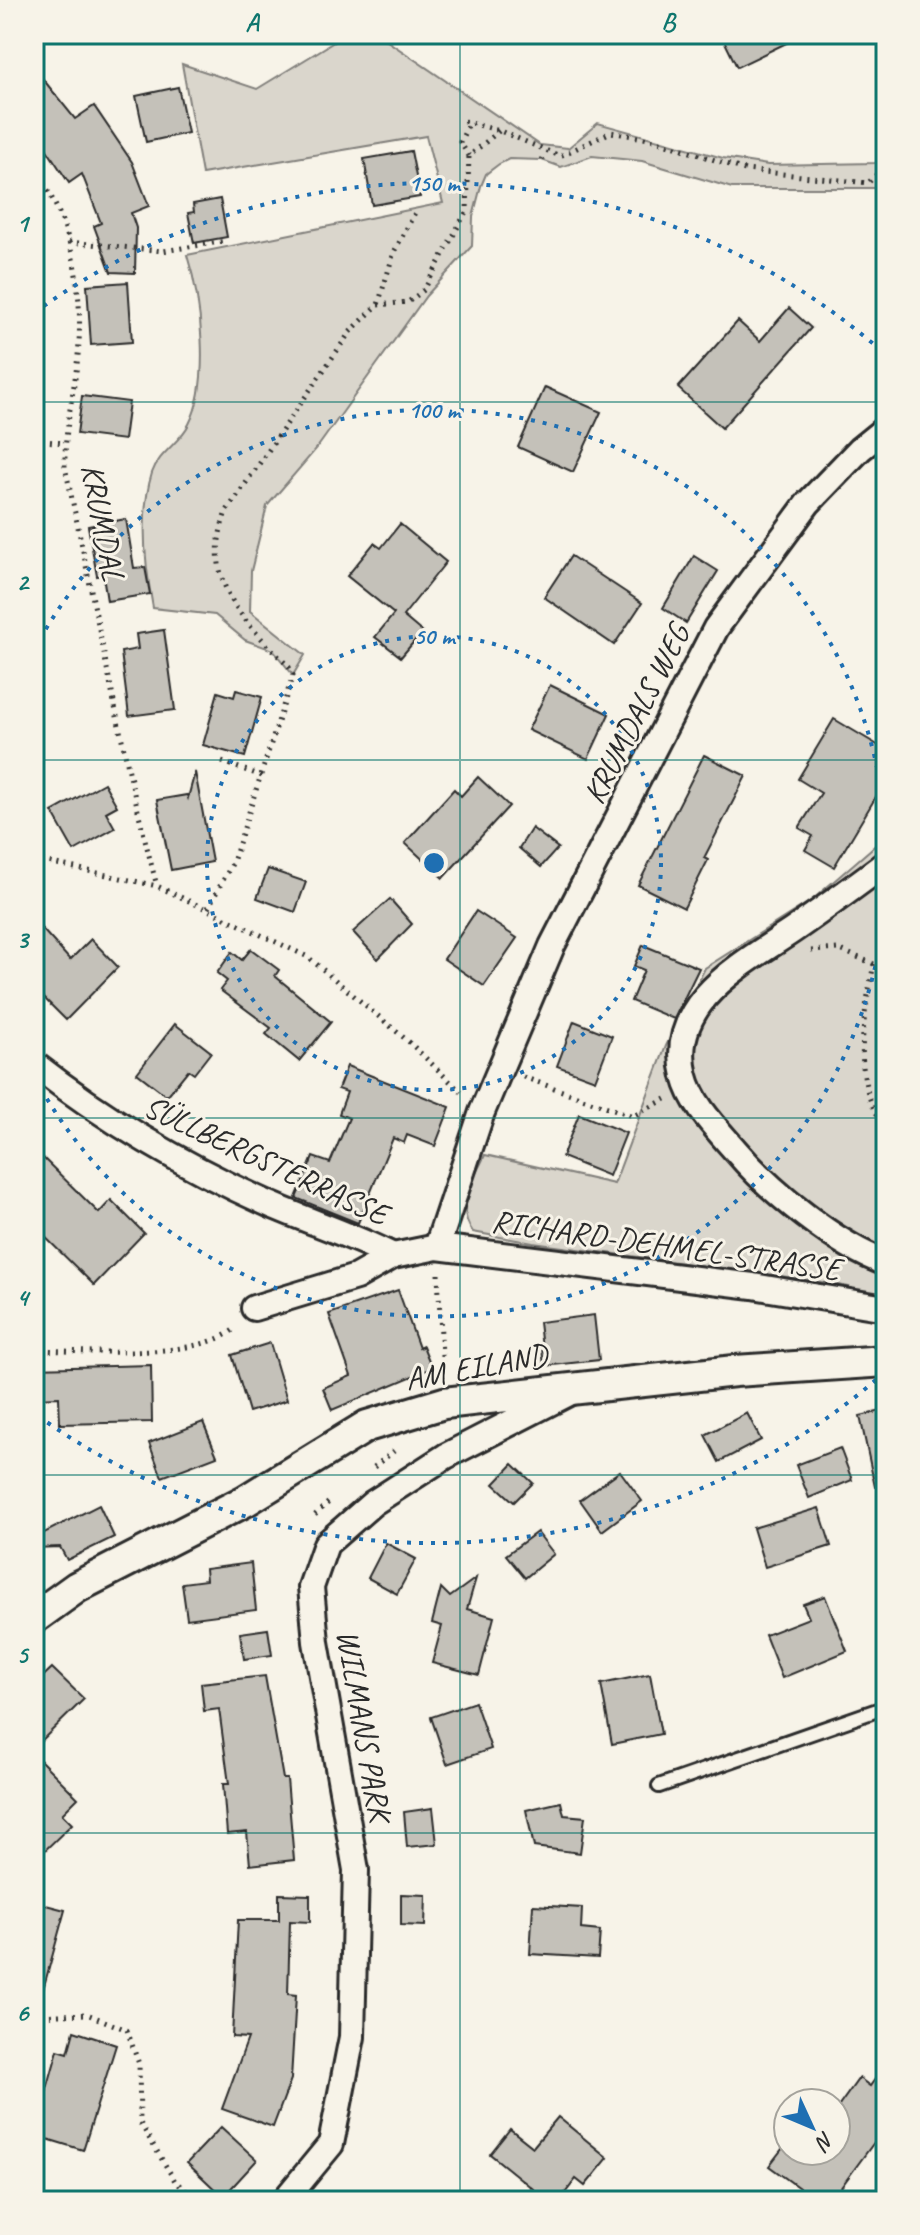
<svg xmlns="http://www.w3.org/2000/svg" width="920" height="2235" font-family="Caveat,sans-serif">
<rect width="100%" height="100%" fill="#f7f3e8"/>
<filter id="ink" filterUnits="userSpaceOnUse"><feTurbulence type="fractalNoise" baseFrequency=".0125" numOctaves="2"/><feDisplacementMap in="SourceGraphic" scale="16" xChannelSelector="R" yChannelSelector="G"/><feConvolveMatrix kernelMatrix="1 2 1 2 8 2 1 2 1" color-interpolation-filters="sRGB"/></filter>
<g filter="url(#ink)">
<!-- green -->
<g fill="#dad6cc" stroke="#82807c" stroke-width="2">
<path d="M347,34H377L540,145L568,148L598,123L723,158L768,165L875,163L886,159V188H732L642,161L592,156L561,167L542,160L509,159L499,164L486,174L481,186L473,217L472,246L426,296L317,448L267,506L251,571L250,611L305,655L293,675L273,650L245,640L215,615L153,608C145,566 139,515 152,473C159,452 180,443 189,424C211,381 201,299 187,255L443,203L426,136L202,174L182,64L257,89Z"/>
<path d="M886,836V1303L844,1297L849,1287L810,1280L533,1243L473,1232C454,1206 473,1181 485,1155L614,1184L666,1046L705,968L812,900Z"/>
</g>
<!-- building -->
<g fill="#c4c1b9" stroke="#2b2b2b" stroke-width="2">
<path d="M721,34H805L737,67Z"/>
<path d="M34,68L75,119L94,106L132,162L149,206L131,213L136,228L135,273L111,272L94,226L101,223L82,174L69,183L34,130Z"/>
<path d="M178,87L188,133L146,142L136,96Z"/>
<path d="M411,151L420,197L372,205L364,159Z"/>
<path d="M220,199L227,237L194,243L188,213L194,212L193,204Z"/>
<path d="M128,282L132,342L91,345L87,285Z"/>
<path d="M789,308L811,328L722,428L678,388L738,321L760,341Z"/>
<path d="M545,387L601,412L573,472L518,447Z"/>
<path d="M82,396L129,402L124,440L77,434Z"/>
<path d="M126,519L134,568L145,567L150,594L107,601L103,575L97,576L88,526Z"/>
<path d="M400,524L446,562L403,616L422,632L401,657L375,637L394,614L347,576L374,543L381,548Z"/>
<path d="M571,556L642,603L614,645L544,597Z"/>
<path d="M694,556L718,571L686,623L663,608Z"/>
<path d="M164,630L175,710L129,716L121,652L138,649L136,634Z"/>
<path d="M550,685L609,714L588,759L528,730Z"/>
<path d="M236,690L262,697L245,757L203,745L218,692L234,697Z"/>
<path d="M834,719L886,750V780L834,867L805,850L813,836L799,828L821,793L798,779Z"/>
<path d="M704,755L746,776L704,858L708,860L684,908L638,885Z"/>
<path d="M195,772L212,862L171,870L157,800L187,795L188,798Z"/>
<path d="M478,777L509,806L443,878L405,843L454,789L461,796Z"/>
<path d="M104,783L117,806L106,812L115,828L74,851L52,812Z"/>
<path d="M532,828L558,848L541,867L519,848Z"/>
<path d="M268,869L306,882L295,912L257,898Z"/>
<path d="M390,899L412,924L378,959L353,932Z"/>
<path d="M476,911L517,938L484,986L444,959Z"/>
<path d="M34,920L70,960L91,939L118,967L66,1020L34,988Z"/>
<path d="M643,945L699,968L674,1019L631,1001L644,970L634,966Z"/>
<path d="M251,949L279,970L275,976L331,1022L299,1061L266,1034L271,1028L220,990L227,981L217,973L232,952L242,960Z"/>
<path d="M574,1021L612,1036L595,1080L557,1066Z"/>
<path d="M175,1024L211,1052L194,1074L188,1070L167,1096L137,1073Z"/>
<path d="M347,1066L450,1107L435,1146L407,1135L404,1143L393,1138L358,1223L296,1198L313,1157L330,1163L349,1118L339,1114L347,1092L338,1089Z"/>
<path d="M579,1114L626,1133L609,1176L562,1157Z"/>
<path d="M34,1149L99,1213L111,1200L144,1233L94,1285L34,1226Z"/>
<path d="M398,1290L419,1348L423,1346L432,1368L332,1410L323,1388L351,1376L329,1314Z"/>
<path d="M594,1315L599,1360L544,1366L539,1322Z"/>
<path d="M270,1343L287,1400L249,1412L232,1355Z"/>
<path d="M151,1365L152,1422L60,1424L59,1397L34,1398V1368Z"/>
<path d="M886,1410V1486L875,1487L860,1416Z"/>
<path d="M747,1413L761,1440L719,1462L705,1435Z"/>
<path d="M203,1422L217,1456L162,1477L149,1443Z"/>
<path d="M840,1448L852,1480L809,1498L796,1465Z"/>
<path d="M513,1464L533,1483L514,1502L494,1484Z"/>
<path d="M620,1471L642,1501L602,1531L580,1500Z"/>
<path d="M99,1505L114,1537L67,1560L60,1547L34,1548V1538Z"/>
<path d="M819,1508L831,1546L765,1567L753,1528Z"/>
<path d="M537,1532L554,1554L525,1578L506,1555Z"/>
<path d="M386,1543L416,1559L397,1594L368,1578Z"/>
<path d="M251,1563L256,1610L187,1619L182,1583L206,1580L205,1569Z"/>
<path d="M476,1578L467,1609L494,1617L479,1675L432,1663L442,1626L432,1623L441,1588L450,1597Z"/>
<path d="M825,1596L847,1651L782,1678L765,1635L809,1618L803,1604Z"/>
<path d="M268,1629L272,1655L244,1659L240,1633Z"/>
<path d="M52,1668L84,1699L34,1748V1685Z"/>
<path d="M650,1674L661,1734L612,1744L601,1684Z"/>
<path d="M265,1676L283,1779H287L294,1860L250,1865L247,1832L227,1834L223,1784H229L219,1709L204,1711L201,1683Z"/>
<path d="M475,1702L491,1749L447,1764L431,1717Z"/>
<path d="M34,1754L78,1798L62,1814L72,1824L34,1861Z"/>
<path d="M561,1802L564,1815L585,1817L580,1853L534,1847L526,1810Z"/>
<path d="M433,1808L437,1844L407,1847L404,1812Z"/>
<path d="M279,1894L310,1895V1922L290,1921L288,1994L296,1995L291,2079L273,2127L222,2109L248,2038L232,2037L238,1920H279Z"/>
<path d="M401,1894L426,1895L425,1926L401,1925Z"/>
<path d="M34,1902L65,1910L41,1997L34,1996Z"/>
<path d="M533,1905L582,1908L581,1929L600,1931L598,1958L530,1954Z"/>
<path d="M74,2031L116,2045L83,2150L34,2135L58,2050L68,2053Z"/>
<path d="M886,2064V2126L831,2201H817L769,2166L786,2144L788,2151H836V2110L859,2078L870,2086Z"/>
<path d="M558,2117L608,2158L585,2186L576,2179L559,2201H548L490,2154L510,2129L533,2147Z"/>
<path d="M221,2127L257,2160L223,2197L187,2163Z"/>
</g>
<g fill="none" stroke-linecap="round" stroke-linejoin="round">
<defs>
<path id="service" d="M659,1786L886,1707"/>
<g id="minor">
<path d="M886,863C855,886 824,909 792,931C743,964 666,1003 685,1076C692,1105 717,1129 736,1151C770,1191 836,1245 886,1263"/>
<path d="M34,1064C107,1121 184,1166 269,1204C310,1222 352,1235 393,1256"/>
<path d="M437,1247L482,1112L552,946L716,628L808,503L860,449L886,428"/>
<path d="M254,1308L356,1277L393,1256L437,1247L753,1286L886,1308"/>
<path d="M284,2201L331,2144L352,2037L356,1870L316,1642L311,1587L326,1544L373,1503L446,1456L567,1394"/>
</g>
<path id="tertiary" d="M34,1618L77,1587L245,1501L367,1426L444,1403L735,1371L886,1361"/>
</defs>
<!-- service casing -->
<use href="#service" stroke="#2b2b2b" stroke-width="18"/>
<!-- minor casing -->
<use href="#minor" stroke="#2b2b2b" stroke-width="30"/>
<!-- tertiary casing -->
<use href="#tertiary" stroke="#2b2b2b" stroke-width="36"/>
<!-- path -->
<g stroke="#2b2b2b" stroke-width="5" stroke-dasharray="2 6" stroke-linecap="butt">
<path d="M111,34L120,38"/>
<path d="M464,121L500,131L560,156L611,132L654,140L745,170L868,183L886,165"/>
<path d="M469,156L460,142L470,121"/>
<path d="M542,160L546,153"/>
<path d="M34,171C75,221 85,301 77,364C73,398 64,431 65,467C96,606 120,748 157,886"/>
<path d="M69,242L163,251L226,241"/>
<path d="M378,305L408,302L424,290L467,210L469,156L499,131"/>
<path d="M34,440L64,443"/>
<path d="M222,762L262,776"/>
<path d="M34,859L157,886L308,957L409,1042L461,1092"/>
<path d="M208,908L233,862L293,675L289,667C244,620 200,583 226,512L350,332L378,305L394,252L417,209"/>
<path d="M811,951L838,949L874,964L886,962"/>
<path d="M874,964C864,1013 849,1085 886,1126"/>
<path d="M523,1077L633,1116L666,1099"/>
<path d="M438,1274L443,1376"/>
<path d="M34,1350C83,1351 200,1361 237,1327"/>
<path d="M374,1467L394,1451"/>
<path d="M315,1515L331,1500"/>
<path d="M34,2016L87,2014L127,2030L139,2064L140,2123L175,2181L197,2201"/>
</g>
<!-- service -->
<use href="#service" stroke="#f7f3e8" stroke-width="12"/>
<!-- minor -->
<use href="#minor" stroke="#f7f3e8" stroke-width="24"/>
<!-- tertiary -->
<use href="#tertiary" stroke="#f7f3e8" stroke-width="30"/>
</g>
</g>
<!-- grid -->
<path fill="none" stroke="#0f766e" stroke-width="2" stroke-opacity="0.55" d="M460,34V2201M34,402H886M34,760H886M34,1118H886M34,1475H886M34,1833H886"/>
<!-- distance rings -->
<g fill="none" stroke="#1f6fb2" stroke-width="4" stroke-dasharray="4 8">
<circle cx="434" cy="863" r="227"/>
<path d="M886 895A453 453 0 0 1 34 1076M34 650A453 453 0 0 1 886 831"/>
<path d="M885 1372A680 680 0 0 1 34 1413M34 313A680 680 0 0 1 885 354"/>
</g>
<g text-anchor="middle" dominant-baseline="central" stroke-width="6" stroke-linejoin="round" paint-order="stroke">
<!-- street labels -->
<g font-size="32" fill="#2b2b2b" stroke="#f7f3e8">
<text transform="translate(103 522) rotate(79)">KRUMDAL</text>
<text transform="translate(636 714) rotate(-63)">KRUMDALS WEG</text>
<text transform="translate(266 1160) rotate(25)">SÜLLBERGSTERRASSE</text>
<text transform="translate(666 1245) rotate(8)">RICHARD-DEHMEL-STRASSE</text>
<text transform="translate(476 1367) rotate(-10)">AM EILAND</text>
<text transform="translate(364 1725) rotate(80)">WILMANS PARK</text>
</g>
</g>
<circle cx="434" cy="863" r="12" fill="#1f6fb2" stroke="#f7f3e8" stroke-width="4"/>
<g font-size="24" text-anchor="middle" font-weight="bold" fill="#1f6fb2" stroke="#f7f3e8" stroke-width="6" stroke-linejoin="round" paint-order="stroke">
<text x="434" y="191">150 m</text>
<text x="434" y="418">100 m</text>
<text x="434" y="644">50 m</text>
</g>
<!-- margin -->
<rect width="920" height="2235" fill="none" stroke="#f7f3e8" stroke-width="88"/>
<!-- north arrow -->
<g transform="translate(812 2127) rotate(134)"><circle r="38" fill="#f7f3e8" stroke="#a5a39c" stroke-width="2"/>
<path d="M0-6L14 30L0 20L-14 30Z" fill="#1f6fb2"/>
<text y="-12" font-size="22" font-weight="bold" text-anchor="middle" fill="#2b2b2b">N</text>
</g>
<rect x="44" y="44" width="832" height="2147" fill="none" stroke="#0f766e" stroke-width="3"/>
<g font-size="26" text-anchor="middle" font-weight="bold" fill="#0f766e">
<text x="252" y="31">A</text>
<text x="668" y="31">B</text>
<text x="22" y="232">1</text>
<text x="22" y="590">2</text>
<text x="22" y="948">3</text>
<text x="22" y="1306">4</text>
<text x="22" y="1663">5</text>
<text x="22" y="2021">6</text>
</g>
</svg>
